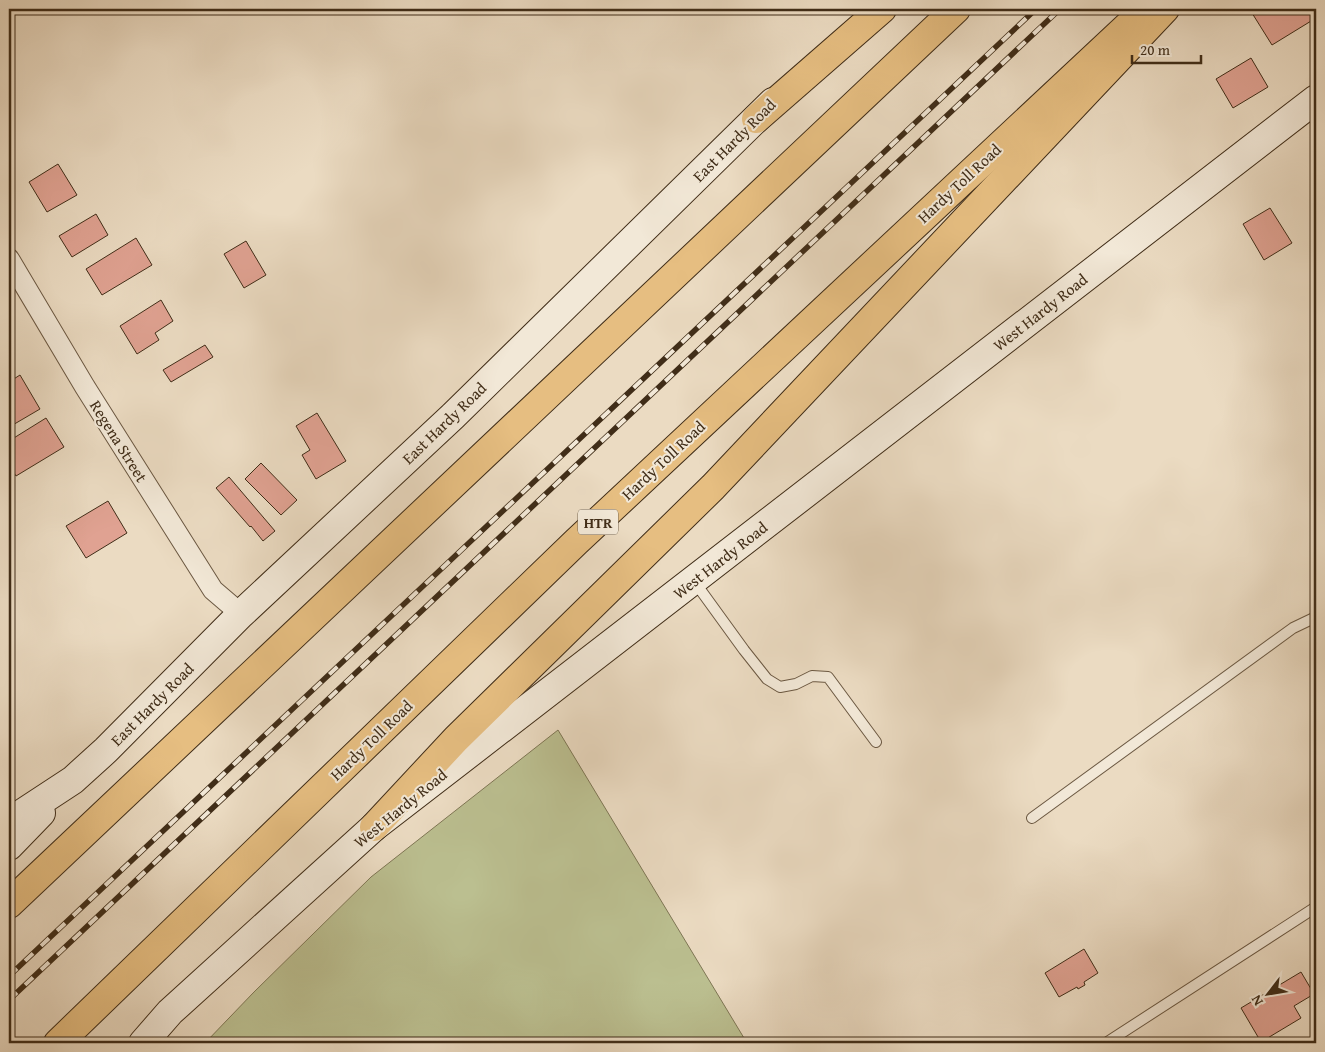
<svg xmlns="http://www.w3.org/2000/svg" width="1325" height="1052" font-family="'Gentium Book Plus',serif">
<rect width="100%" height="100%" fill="#ebdbc2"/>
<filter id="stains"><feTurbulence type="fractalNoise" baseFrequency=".004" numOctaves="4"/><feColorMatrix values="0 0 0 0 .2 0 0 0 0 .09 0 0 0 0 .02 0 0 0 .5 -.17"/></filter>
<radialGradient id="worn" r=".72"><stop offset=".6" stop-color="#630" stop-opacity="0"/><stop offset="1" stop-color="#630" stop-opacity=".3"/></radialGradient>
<!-- green -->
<path fill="#bbbf90" stroke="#7e7654" d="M558,730L747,1043H205L254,992L371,877Z"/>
<!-- building -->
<g fill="#e0a292" stroke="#402d18">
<path d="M1259,9H1316V18L1272,45L1252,13Z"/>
<path d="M1251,58L1268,87L1233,108L1216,79Z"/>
<path d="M58,164L77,195L47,212L29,182Z"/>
<path d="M1270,208L1292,243L1264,260L1243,224Z"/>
<path d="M96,214L108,235L72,257L59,236Z"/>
<path d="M136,238L152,265L102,295L86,269Z"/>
<path d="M246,241L266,275L244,288L224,254Z"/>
<path d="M161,300L173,321L155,333L159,340L137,354L120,326Z"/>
<path d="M205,345L213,357L171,382L163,370Z"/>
<path d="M20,375L40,409L11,426L9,422V382Z"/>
<path d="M317,413L346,461L316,479L302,455L310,450L296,426Z"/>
<path d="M46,418L64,447L16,476L9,464V441Z"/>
<path d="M261,463L297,500L281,515L245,479Z"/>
<path d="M229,477L275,531L263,541L251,526L250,527L216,488Z"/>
<path d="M108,501L127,533L86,558L66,526Z"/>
<path d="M1084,949L1098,973L1084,982L1085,985L1078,989L1077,987L1059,997L1045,973Z"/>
<path d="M1301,972L1314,994L1294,1006L1301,1018L1261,1042L1241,1008Z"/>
</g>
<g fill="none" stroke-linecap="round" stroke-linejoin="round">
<defs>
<g id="lane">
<path d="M694,581L744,650L767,679L780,687L796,684L812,676L828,677L876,742"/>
<path d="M1032,818L1293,628L1316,617"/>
<path d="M1106,1043L1316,907"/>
</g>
<path id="street" d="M9,259L85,387L213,590L241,614"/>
<g id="secondary">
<path d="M9,822L73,780L106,750L241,614L453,416L773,102"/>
<path d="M9,846L41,813"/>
<path d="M143,1043L170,1012L374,827L1316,99"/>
</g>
<g id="highway">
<path d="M756,119L882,9"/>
<path d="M374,827L456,739L713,487L1165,9"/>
<path d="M9,904L956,9"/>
<path d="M58,1043L576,542L1146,9"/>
</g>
</defs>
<!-- lane casing -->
<use href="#lane" stroke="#6b5842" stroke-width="12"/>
<!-- street casing -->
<use href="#street" stroke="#6b5842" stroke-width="22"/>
<!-- secondary casing -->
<use href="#secondary" stroke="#402d18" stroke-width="30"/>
<!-- highway casing -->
<use href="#highway" stroke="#402d18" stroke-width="30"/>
<!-- lane -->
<use href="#lane" stroke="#f2e8d7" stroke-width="10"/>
<!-- street -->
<use href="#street" stroke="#f2e8d7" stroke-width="20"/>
<!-- secondary -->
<use href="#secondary" stroke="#f2e8d7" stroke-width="28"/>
<!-- highway -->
<use href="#highway" stroke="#e6be81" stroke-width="28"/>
<defs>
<g id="rail">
<path d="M9,976L1036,9"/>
<path d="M9,1000L1060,9"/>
</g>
</defs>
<!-- rail casing -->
<use href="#rail" stroke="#402d18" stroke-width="5.5"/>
<!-- rail -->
<use href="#rail" stroke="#f2e8d7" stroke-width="4" stroke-dasharray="11" stroke-linecap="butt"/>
</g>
<g text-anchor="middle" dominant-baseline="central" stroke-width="4" stroke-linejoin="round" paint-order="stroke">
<!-- shield labels -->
<rect fill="#f2e8d7" stroke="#756551" stroke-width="1" x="578" y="509.5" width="40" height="25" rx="4"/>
<g font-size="15" font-weight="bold" fill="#402d18">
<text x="598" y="522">HTR</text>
</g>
<!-- street labels -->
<g font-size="16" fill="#402d18" stroke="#f2e8d7">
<text transform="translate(734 140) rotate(-45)">East Hardy Road</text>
<text transform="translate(959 183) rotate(-43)">Hardy Toll Road</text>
<text transform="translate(1040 312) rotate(-38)">West Hardy Road</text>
<text transform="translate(444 423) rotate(-44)">East Hardy Road</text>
<text transform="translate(119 441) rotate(58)">Regena Street</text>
<text transform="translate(663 460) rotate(-43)">Hardy Toll Road</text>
<text transform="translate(720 560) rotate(-38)">West Hardy Road</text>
<text transform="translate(152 704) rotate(-45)">East Hardy Road</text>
<text transform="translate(371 740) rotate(-44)">Hardy Toll Road</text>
<text transform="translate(400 808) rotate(-39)">West Hardy Road</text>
</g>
</g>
<!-- margin -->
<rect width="1325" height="1052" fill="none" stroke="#ebdbc2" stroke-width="30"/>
<rect x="10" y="10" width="1305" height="1032" fill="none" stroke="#402d18" stroke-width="2.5"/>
<rect x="15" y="15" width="1295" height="1022" fill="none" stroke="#402d18"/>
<!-- north arrow -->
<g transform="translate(1268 994) rotate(239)" stroke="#f2e8d7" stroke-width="4" paint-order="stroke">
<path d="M0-4L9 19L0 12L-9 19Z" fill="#402d18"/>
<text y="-8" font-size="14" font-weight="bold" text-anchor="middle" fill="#402d18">N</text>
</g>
<!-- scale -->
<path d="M1132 55v8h69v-8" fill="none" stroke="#402d18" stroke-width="2.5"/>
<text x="1140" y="55" font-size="15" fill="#402d18" stroke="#f2e8d7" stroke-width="4" paint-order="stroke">20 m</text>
<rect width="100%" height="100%" filter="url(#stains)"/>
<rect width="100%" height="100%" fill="url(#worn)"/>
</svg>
